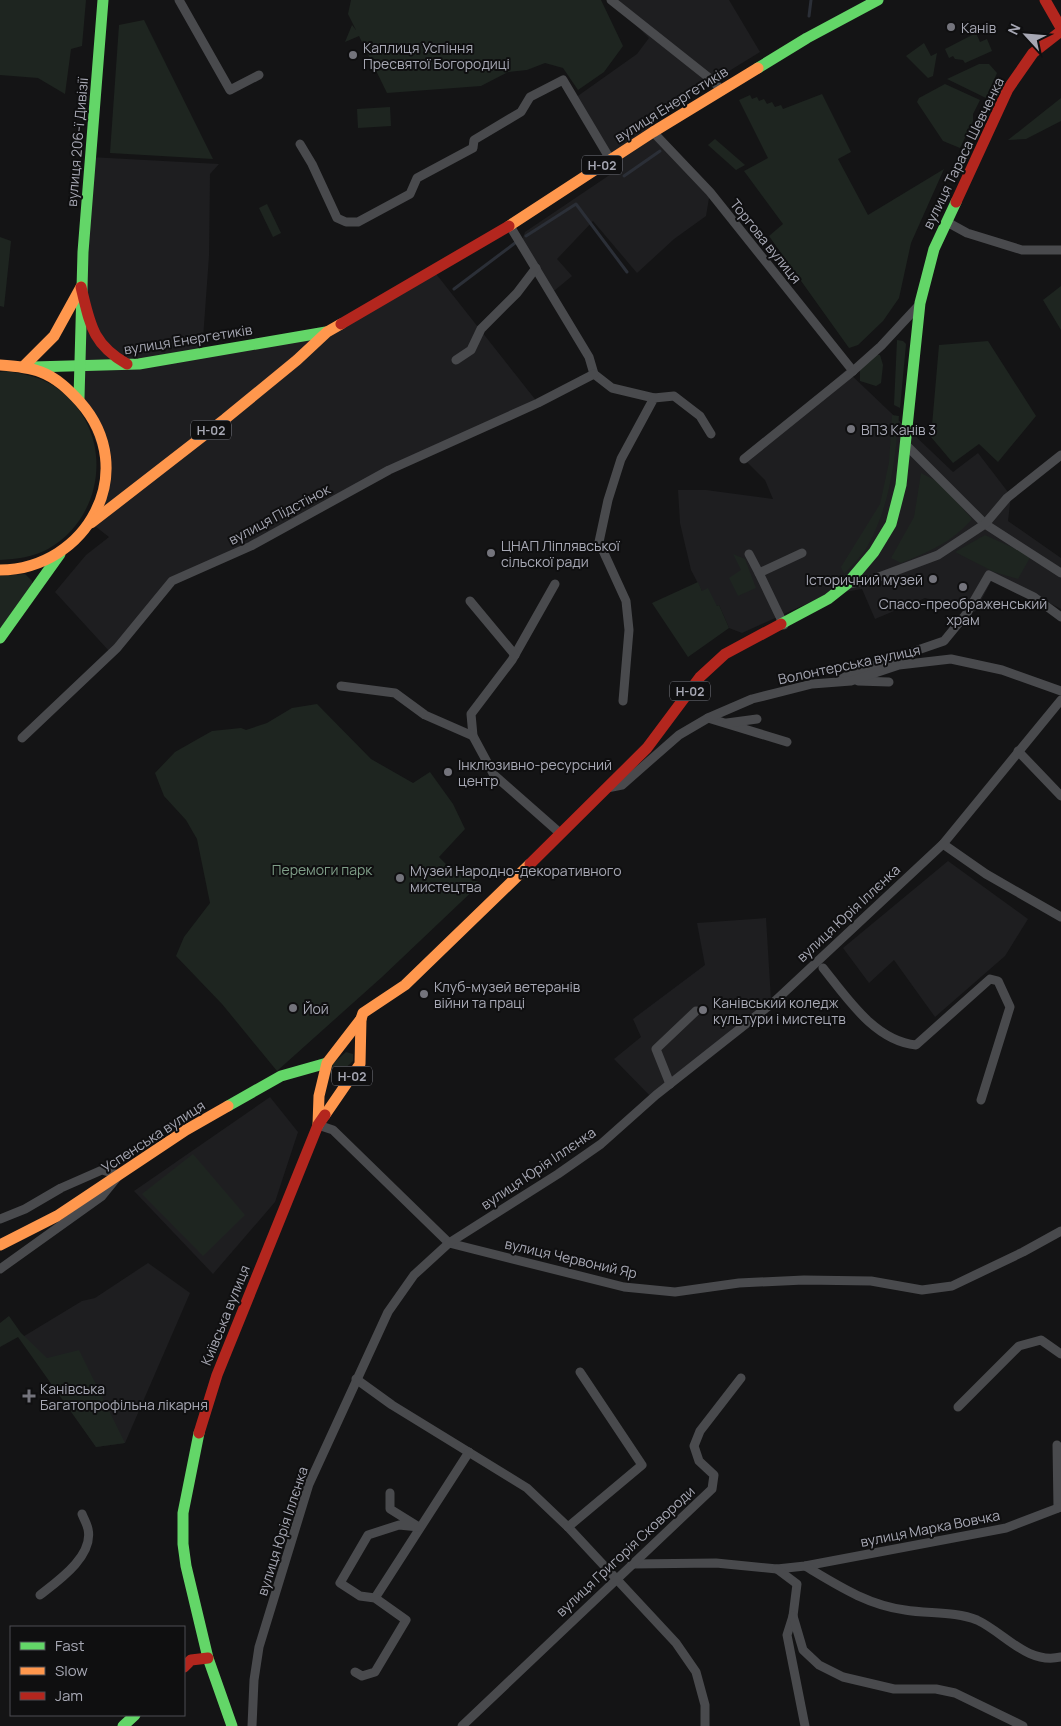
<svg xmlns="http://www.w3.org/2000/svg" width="1061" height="1726" font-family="Manrope,sans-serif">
<rect width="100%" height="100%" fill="#141415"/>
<!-- built -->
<g fill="#1e1e20">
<path d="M615,0H729L760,52L646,122L659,139L710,192L706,216L674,239L637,273L593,221L557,259L572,276L549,295L519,248L525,232L617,170L575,98L637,54L649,38L613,2Z"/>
<path d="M90,157L219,164L210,174L209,256L203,339L200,354L327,332L433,270L538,403L389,470L251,546L172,581L109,651L55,592L86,555L109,537L91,523L107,471L79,398Z"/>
<path d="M846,370L953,472L978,453L1011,496L1008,521L1061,558V609L995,574L975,612L925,598L875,619L862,589L826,595L742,633L729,628L719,605L717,606L702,591L691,570L680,523L678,490H706L773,499L765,480L744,459Z"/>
<path d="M948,861L1028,919L1005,956L935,1017L894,960L869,983L843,948Z"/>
<path d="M766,918L771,1000L652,1098L614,1059L641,1037L633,1019L705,965L697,923Z"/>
<path d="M270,1097L298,1132L275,1202L213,1274L134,1191Z"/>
<path d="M148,1263L190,1293L125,1443L96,1447L21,1338L82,1301L95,1298Z"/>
</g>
<!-- green -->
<g fill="#1e2520">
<path d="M0,0H86L82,46L71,49L65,94L38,78L0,75Z"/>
<path d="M351,0H601L623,46L604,72L578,90L563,68L545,63L527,70L508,72L481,86L387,93L359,36L345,42L352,25L356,30L348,14Z"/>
<path d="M144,20L213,159L110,153L119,25Z"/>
<path d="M976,33L980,42L987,39L992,51L965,63L963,60L955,59L953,56L949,58L945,49Z"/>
<path d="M924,43L931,56L937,53L933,76L928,78L906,56Z"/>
<path d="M979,64H989L997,73L986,98L947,79Z"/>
<path d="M945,84L980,100L973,114V121L960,148L943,141L917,102L919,98Z"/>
<path d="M822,94L851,152L838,159L868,215L944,169L911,243L899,298L883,321L858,345L849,348L769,236L783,224L744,171L768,158L739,100L750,95L752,99L757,97L759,101L764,99L767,104L772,102L775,107L781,105L783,109Z"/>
<path d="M1061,98V121L1026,139L1008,140Z"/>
<path d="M390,107L391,126L358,128L357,109Z"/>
<path d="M715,139L745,165L736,170L708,145Z"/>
<path d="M267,204L281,233L273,237L259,208Z"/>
<path d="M0,237L11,241L4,307L0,306Z"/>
<path d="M1061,286V330L1043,300Z"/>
<path d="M897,340L903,341L906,344L900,408L894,405Z"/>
<path d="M988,341L1036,416L998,462L979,444L953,463L931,437L939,345Z"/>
<path d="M875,355H880L883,365L881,383L876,386L860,381V370Z"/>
<path d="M7,371C24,374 40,377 54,386C114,426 109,514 48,549C33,557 17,559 0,560V372Z"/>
<path d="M892,415L899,416C895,462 890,506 867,547C861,557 852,565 844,574L841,567L880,504L889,462Z"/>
<path d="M921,473L939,482L972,519C952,542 929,552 901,563L891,558L914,517Z"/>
<path d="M985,535L1031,556L1018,579L994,572L955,552Z"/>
<path d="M733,554L745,559L756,588L738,596L729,578L741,570Z"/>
<path d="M25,574L32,581V590L0,629V576Z"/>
<path d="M698,582L702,591L708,588L717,606L719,605L729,628L688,657L652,603Z"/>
<path d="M317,704L371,759L413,783L430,772L453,804L465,829L439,857L453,871L481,883L382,977L277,1071L222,1004L176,956L184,937L210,903L197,839L186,820L164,796L155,773L175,752L212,731L241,728L246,730L267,723L292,708Z"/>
<path d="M346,1052L353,1054V1061L338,1075L331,1074L329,1067Z"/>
<path d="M193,1154L245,1215L203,1256L142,1194Z"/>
<path d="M9,1316L21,1333L47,1358L79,1350L125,1443L96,1447L18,1337L0,1347V1323Z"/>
</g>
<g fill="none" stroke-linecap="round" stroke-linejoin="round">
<!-- stream -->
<g stroke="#2b2f37" stroke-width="3">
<path d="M809,16L811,0"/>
<path d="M624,176L660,151"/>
<path d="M526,236L576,204L627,272"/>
<path d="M454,289L515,243"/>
</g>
<!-- street -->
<g stroke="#494a4d" stroke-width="9">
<path d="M179,0L230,90L259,75"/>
<path d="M611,0L713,81L722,91"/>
<path d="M653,132L710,192L853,371"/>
<path d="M300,144L312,164L337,218L346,222H358L410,194L417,178L473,148L474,140L521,112L530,97L563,80L610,159"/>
<path d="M947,222L967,233L1022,250H1061"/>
<path d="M510,226L589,357L594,374"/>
<path d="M456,360L471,350L481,329L517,293L536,268"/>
<path d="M594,374L612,388L654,398"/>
<path d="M906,445L985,524L1061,573"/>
<path d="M744,459L853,371L881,346L920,304"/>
<path d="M749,554L759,573"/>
<path d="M555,584L512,660L471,714L473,736L494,775L561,834"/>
<path d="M847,584L871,580L938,555L985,524L1007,498L1061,455"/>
<path d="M470,601L515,655"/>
<path d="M784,625L759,573L802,553"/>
<path d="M840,680L854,672L944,641L967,613L989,575L1034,597L1061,617"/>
<path d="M858,681L889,682"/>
<path d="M341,686L395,693L425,715L473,736"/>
<path d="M623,701L629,630L626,601L599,542L608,500L621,459L654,398L674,396L700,416L711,434"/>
<path d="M708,718L787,742"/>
<path d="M727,723L757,719"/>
<path d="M22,738L117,648L172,581L251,546L389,470L538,403L594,374"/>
<path d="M1018,751L1061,796"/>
<path d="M607,788L622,785L679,735L708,718L752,699L812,684L851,681L899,665L951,659L1002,670L1061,691"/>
<path d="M943,844L986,874L1061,917"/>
<path d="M823,968C847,998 875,1041 916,1045L990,979L998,981L1010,1007L981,1100"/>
<path d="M670,1084L656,1049L696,1011"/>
<path d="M318,1125L333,1130L449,1243L624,1287L675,1292L739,1283L804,1280L871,1281L922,1290L952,1286L1023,1252L1061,1231"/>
<path d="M0,1219L25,1209L61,1188L102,1170L119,1175L102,1196L0,1269"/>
<path d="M356,1379L392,1405L527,1488L568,1527L676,1643L696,1672L705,1705V1726"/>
<path d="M958,1407L1019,1346L1041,1340L1061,1354"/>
<path d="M1057,1445L1058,1508L1061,1505"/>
<path d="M568,1527L642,1465L580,1372"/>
<path d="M632,1564L716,1563L777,1569L805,1566L1006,1528L1061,1507"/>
<path d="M805,1566C837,1585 867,1605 905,1610C928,1614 955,1611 977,1620C1005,1633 1027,1665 1061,1657"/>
<path d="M777,1569L797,1584L793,1616L787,1635L805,1726"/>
<path d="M40,1595C58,1581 94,1556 88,1529C87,1524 84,1519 82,1514"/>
<path d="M375,1598L469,1452"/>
<path d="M793,1616L803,1650L819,1665L843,1677L894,1689H936L955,1693L1023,1726"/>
<path d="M355,1672L362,1676L375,1672L406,1620L375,1598L360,1596L340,1583L368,1535L399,1525L419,1527L390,1509V1493"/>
<path d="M252,1726L254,1680L259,1647L309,1484L388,1312L414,1275L449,1243L558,1174L601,1144L656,1095L775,1001L943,844L1061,700"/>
<path d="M462,1726L712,1489L714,1475L699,1461L694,1446L700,1431L741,1378"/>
</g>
<!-- fast -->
<g stroke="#63d668" stroke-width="11">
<path d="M758,68L807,38L878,0"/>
<path d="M33,367L139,364L326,332"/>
<path d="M79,398L83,252L103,0"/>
<path d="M781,624L828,599L847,584L874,552L891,524L901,485L920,303L934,249L956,202"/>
<path d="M0,638L60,554"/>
<path d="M228,1106L281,1076L327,1063"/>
<path d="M199,1433L183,1513V1544L186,1566L208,1658L232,1726"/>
<path d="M123,1726L135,1715"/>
</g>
<!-- slow -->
<g stroke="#ff974d" stroke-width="11">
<path d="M509,226L653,132L758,68"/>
<path d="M0,365C14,366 28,367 41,372C57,378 69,390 80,402C141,471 87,569 0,570"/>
<path d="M23,367L54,336L81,287"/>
<path d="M91,523L225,419L297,360L327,332L341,324"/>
<path d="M325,1115L360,1064L361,1019"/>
<path d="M318,1125L319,1096L327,1063L361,1019L363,1013L405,985L530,864"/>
<path d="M0,1245L57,1216L186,1130L228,1106"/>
</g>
<!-- jam -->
<g stroke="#b3261e" stroke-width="11">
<path d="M1045,0L1061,28"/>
<path d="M956,202L1008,89L1033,53L1061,31"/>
<path d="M81,287C90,324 92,344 127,364"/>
<path d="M341,324L509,226"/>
<path d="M530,864L647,748L700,677L725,654L781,624"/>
<path d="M199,1433L217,1375L318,1125L325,1115"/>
<path d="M184,1667L191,1660L208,1658"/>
</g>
</g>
<!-- markers -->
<g fill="#74747c" stroke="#0f0f10" stroke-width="2">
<circle cx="951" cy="27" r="5"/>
<circle cx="353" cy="55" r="5"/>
<circle cx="851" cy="429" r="5"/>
<circle cx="491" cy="553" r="5"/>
<circle cx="933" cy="579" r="5"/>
<circle cx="963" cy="587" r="5"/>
<circle cx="448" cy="772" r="5"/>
<circle cx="400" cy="878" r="5"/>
<circle cx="424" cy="994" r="5"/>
<circle cx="293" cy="1008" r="5"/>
<circle cx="703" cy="1010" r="5"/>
<path d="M26.5 1388.5h5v5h5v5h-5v5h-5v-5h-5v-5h5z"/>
</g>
<g text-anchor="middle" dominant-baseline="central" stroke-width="4" stroke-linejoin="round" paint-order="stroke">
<!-- shield labels -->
<g fill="#0f0f10" stroke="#797a83" stroke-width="1">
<rect x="582" y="155.5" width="40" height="19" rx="4"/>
<rect x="191" y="420.5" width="40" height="19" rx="4"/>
<rect x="670" y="681.5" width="40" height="19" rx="4"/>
<rect x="332" y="1066.5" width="40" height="19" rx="4"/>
</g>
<g font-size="12" font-weight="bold" fill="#a7a8b4">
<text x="602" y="165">Н-02</text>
<text x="211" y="430">Н-02</text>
<text x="690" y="691">Н-02</text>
<text x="352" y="1076">Н-02</text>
</g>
<!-- poi labels -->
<g font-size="14" fill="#a7a8b4" stroke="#0f0f10" text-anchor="start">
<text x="961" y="27">Канів</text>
<text x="363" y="47">Каплиця Успіння<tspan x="363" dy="16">Пресвятої Богородиці</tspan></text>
<text x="861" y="429">ВПЗ Канів 3</text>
<text x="501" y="545">ЦНАП Ліплявської<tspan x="501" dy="16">сільскої ради</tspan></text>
<text x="923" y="579" text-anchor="end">Історичний музей</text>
<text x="963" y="603" text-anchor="middle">Спасо-преображенський<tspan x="963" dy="16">храм</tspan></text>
<text x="458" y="764">Інклюзивно-ресурсний<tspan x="458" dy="16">центр</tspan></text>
<text x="410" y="870">Музей Народно-декоративного<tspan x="410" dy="16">мистецтва</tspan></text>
<text x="434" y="986">Клуб-музей ветеранів<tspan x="434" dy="16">війни та праці</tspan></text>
<text x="713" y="1002">Канівський коледж<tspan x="713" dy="16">культури і мистецтв</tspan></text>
<text x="303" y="1008">Йой</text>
<text x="40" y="1388">Канівська<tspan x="40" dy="16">Багатопрофільна лікарня</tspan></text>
</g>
<!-- street labels -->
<g font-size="14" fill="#a7a8b4" stroke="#0f0f10">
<text transform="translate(671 104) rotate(-32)">вулиця Енергетиків</text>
<text transform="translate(77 142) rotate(-85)">вулиця 206-ї Дивізії</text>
<text transform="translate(963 153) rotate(-64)">вулиця Тараса Шевченка</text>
<text transform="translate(766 241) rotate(51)">Торгова вулиця</text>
<text transform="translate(188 339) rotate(-9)">вулиця Енергетиків</text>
<text transform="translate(279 514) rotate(-28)">вулиця Підстінок</text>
<text transform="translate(849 664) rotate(-12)">Волонтерська вулиця</text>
<text transform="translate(848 913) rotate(-43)">вулиця Юрія Іллєнка</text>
<text transform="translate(153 1136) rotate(-33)">Успенська вулиця</text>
<text transform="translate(538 1168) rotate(-34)">вулиця Юрія Іллєнка</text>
<text transform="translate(571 1258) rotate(13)">вулиця Червоний Яр</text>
<text transform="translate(225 1315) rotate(-68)">Київська вулиця</text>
<text transform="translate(930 1528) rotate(-11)">вулиця Марка Вовчка</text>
<text transform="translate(282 1531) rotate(-72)">вулиця Юрія Іллєнка</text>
<text transform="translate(625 1551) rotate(-43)">вулиця Григорія Сковороди</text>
</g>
<!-- park labels -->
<g font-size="14" fill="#7f9e88" stroke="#0f0f10">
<text x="322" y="869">Перемоги парк</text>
</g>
</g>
<!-- legend -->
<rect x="10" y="1626" width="175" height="90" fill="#0f0f10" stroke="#4c4c52"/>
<rect x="20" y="1642" width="25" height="8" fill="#63d668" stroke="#4c4c52"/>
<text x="55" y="1651" font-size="15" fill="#a7a8b4">Fast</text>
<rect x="20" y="1667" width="25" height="8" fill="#ff974d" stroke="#4c4c52"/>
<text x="55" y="1676" font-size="15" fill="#a7a8b4">Slow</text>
<rect x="20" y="1692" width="25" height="8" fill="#b3261e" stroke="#4c4c52"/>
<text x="55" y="1701" font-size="15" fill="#a7a8b4">Jam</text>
<!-- north arrow -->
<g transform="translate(1026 35) rotate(296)" stroke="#0f0f10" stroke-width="4" paint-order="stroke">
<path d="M0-4L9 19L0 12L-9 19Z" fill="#a7a8b4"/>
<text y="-8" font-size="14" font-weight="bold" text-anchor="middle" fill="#a7a8b4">N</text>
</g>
</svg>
